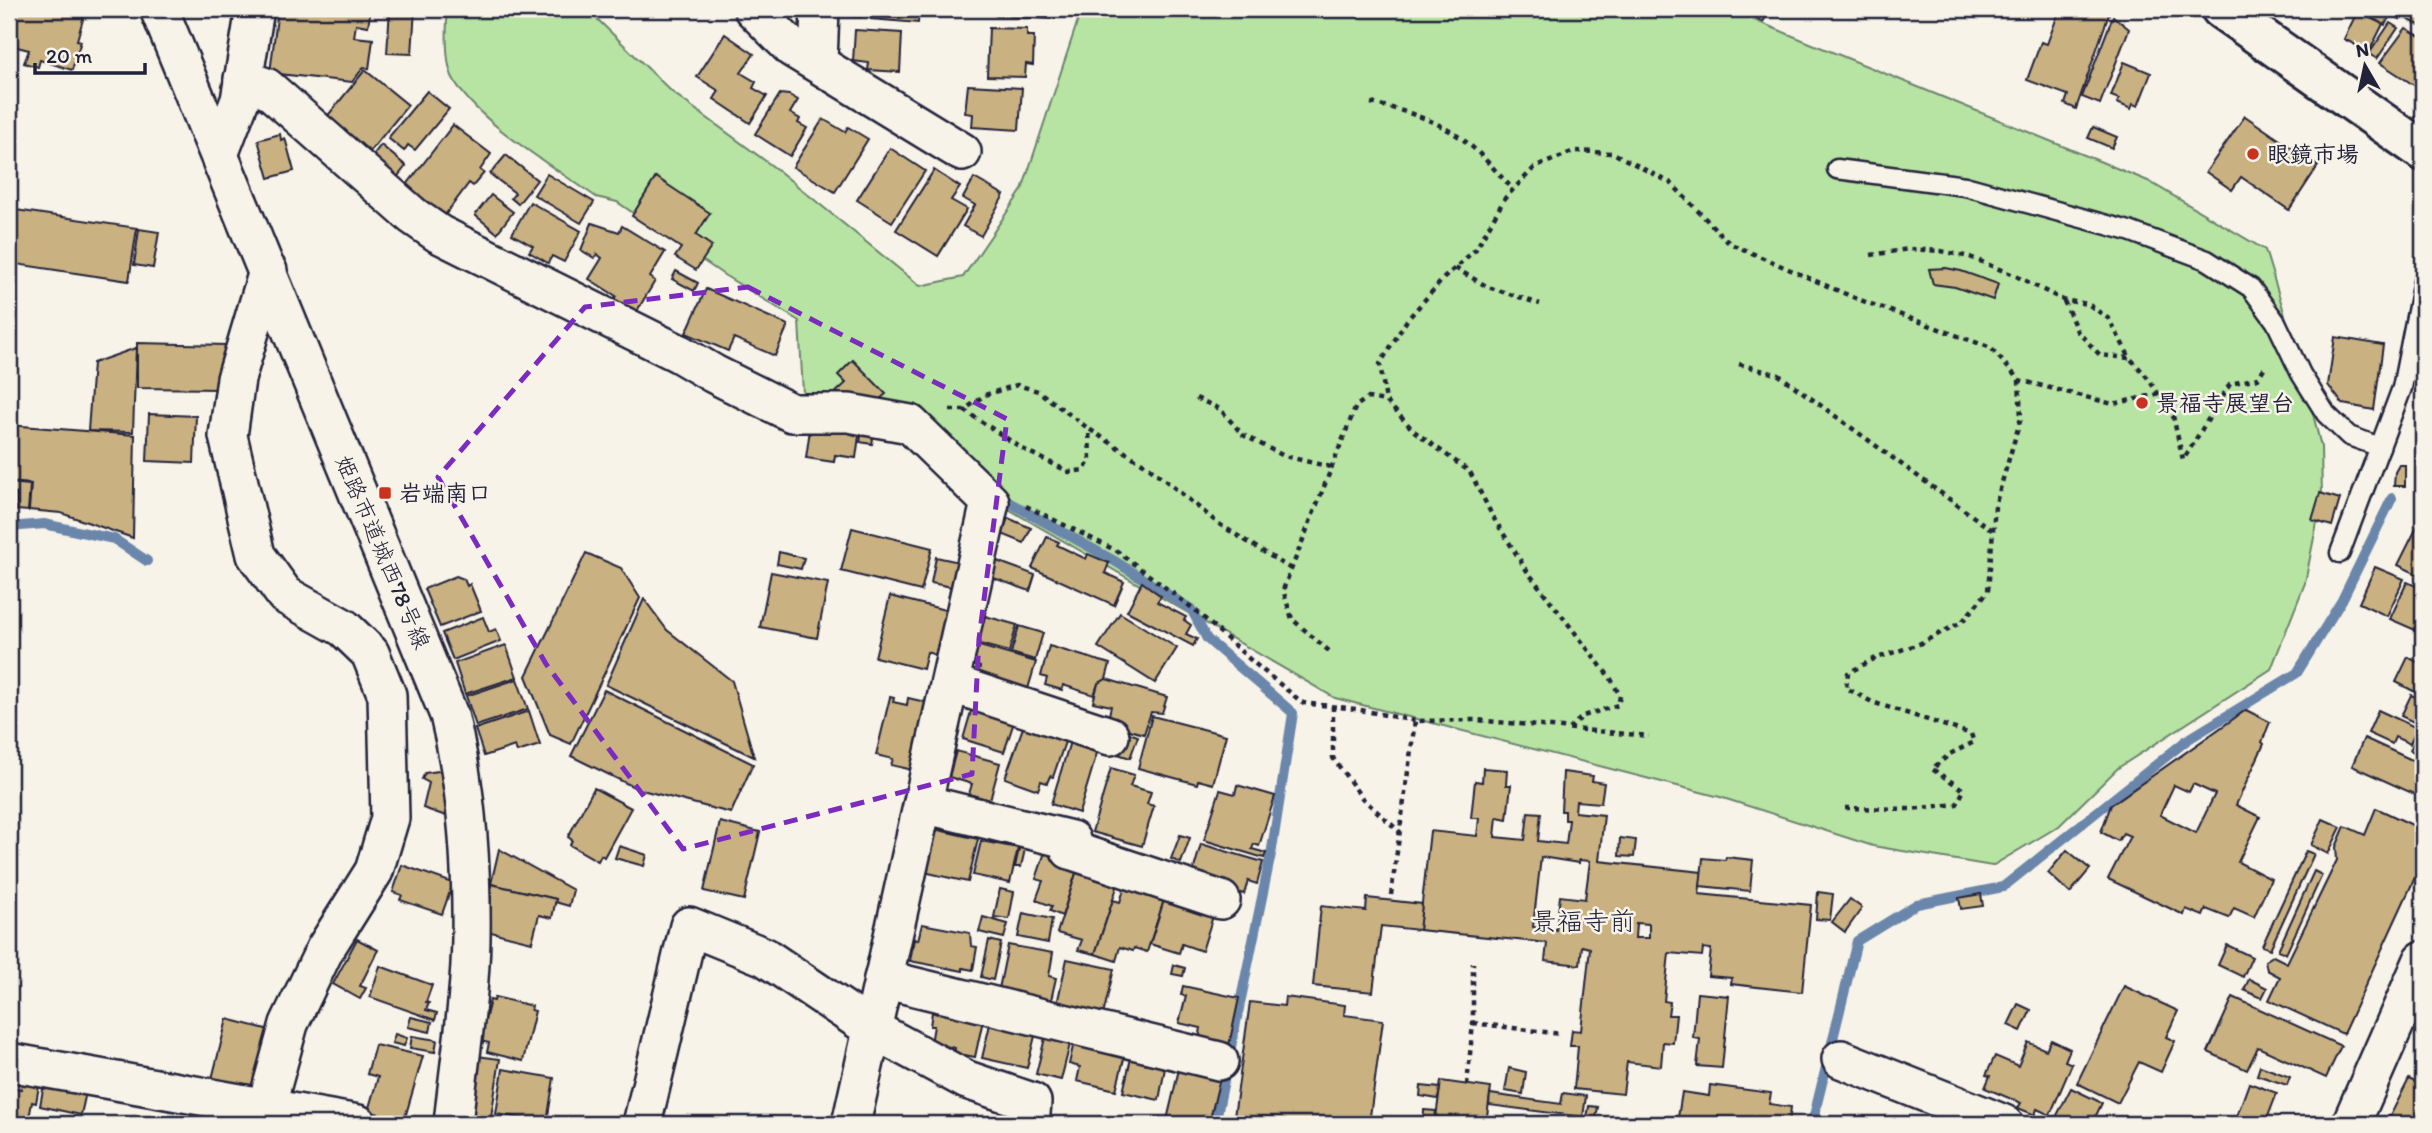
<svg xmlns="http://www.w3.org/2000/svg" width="2432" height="1133" font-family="Itim,'Klee One',sans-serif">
<rect width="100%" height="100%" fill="#f7f3e8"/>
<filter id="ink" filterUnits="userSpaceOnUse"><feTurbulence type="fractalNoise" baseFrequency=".0143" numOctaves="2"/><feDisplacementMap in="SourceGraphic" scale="14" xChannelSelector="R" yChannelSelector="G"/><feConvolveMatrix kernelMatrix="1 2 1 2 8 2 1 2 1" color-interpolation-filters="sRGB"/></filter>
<g filter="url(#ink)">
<!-- green -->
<path fill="#b7e4a2" stroke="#6c836e" stroke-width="2" d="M448,9H587L672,92L779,171L920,286L963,277L1022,190L1079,17L1078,9H1727L2148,181L2265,250L2304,377L2321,447L2322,497L2305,583L2271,669L2118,768L2059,826L1992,866L1873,846L1720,797L1335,698L998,503L919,426L803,393L799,321L724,275L617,202L596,197C554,167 476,122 453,78C445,63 446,26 448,9Z"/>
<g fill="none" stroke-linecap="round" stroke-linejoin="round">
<!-- stream -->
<g stroke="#6b86ab" stroke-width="10">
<path d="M1005,500L1113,560L1191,609L1207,639L1293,713L1272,849L1215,1124"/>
<path d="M9,527L44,524L114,539L147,561"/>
<path d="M1812,1124L1857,941L1917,904L2003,887L2187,740L2297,673L2342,600L2392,498"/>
</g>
</g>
<!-- building -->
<g fill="#c9b181" stroke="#22223b" stroke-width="2" fill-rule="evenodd">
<path d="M9,9H86L77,40L81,41L72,70L40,60L38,67L24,63L29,50L9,45Z"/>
<path d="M278,9H371L368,26L356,24L354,37L373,39L369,69L364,67L352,82L270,73Z"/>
<path d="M390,9H415L412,54L387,53Z"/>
<path d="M849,9H862L861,17L849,16Z"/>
<path d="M872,9H919L918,23L871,19Z"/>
<path d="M997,9H1052L1051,19L996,16Z"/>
<path d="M1740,9H1771L1763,22Z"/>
<path d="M2060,9H2107L2110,11L2076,109L2065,104L2068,95L2027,80L2041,42L2047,44Z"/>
<path d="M2359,9H2405L2400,19L2391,14L2385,25L2358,11Z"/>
<path d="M2412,9H2423V27L2407,19Z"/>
<path d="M2357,12L2383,24L2369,52L2344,39Z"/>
<path d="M2113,16L2129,29L2100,104L2082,97Z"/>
<path d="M2390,23L2398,28L2377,59L2369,54Z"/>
<path d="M989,28L1027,29V36H1034L1033,65L1026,64L1025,77L987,76Z"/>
<path d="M2406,28L2423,38V91L2380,63Z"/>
<path d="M855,30L902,33L900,72L868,70L869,63L853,61Z"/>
<path d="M725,34L754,54L741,73L756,82L753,88L767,96L750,123L714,99L719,91L697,77Z"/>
<path d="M2124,62L2151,73L2138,106L2133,104L2131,109L2117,103L2119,99L2111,96Z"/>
<path d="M365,70L408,105L363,160L320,125Z"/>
<path d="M968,85L1022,88L1019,130L972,127L973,114L965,113Z"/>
<path d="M427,91L449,109L415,150L408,145L404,151L388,138Z"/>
<path d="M780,94L789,95L798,100L790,113L800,119L798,123L807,128L790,156L755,134Z"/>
<path d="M2245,116L2318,166L2289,210L2241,177L2232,190L2206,172Z"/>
<path d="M823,119L845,132L848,127L868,139L835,192L793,167Z"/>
<path d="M453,125L491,154L480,170L484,173L473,186L469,183L445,215L406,186Z"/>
<path d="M2093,127L2117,137L2112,148L2088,138Z"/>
<path d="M280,134L281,140L285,138L294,171L269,178L258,140Z"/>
<path d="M381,145L406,166L391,185L366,164Z"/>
<path d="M890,148L925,171L892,222L857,200Z"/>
<path d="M506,155L537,180L518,204L511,198L515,193L490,174Z"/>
<path d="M934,170L960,187L951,200L967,209L938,256L896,230Z"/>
<path d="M547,174L594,202L581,223L534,195Z"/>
<path d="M656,177L710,213L696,235L712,246L696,270L675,257L681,248L632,216Z"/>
<path d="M974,178L1004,195L981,236L963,226L975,205L963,198Z"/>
<path d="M491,195L513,212L497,233L475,215Z"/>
<path d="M530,202L581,231L564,262L552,256L548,263L529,252L533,246L512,234Z"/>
<path d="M9,209L137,228L129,281L9,263Z"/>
<path d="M592,223L619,232L622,226L665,252L650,277L655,281L635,314L613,300L616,296L589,279L602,258L597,254L594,258L581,250Z"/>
<path d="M139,229L159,232L153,268L134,265Z"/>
<path d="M1946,268L1961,271L1998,284L1993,300L1955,287L1933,284L1929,269Z"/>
<path d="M676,271L698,283L694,291L672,279Z"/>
<path d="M706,289L788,325L775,356L734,338L728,351L686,333Z"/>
<path d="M2335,337L2383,345L2374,410L2343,404L2328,385Z"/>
<path d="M137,343L227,345L220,389L137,388Z"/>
<path d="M136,348L133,432L88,431L93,363Z"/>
<path d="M853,360L886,394L880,399L884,402L832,396L846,383L838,375Z"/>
<path d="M149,414L196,416L194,463L147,461Z"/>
<path d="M811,422L852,427L851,434L859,436L856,458L835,455L834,462L806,458Z"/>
<path d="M863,424L875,426L872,444L860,442Z"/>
<path d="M9,425L135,435L133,538L61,513L29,510L31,484L9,482Z"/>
<path d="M2399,465H2405V486H2394L2395,472Z"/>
<path d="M9,483L30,485L28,511L17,510V493L9,492Z"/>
<path d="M9,492L16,493V511L9,514Z"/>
<path d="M2320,493L2340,499L2332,526L2312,520Z"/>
<path d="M1008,518L1031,528L1024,543L1002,534Z"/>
<path d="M2421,519L2423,520V577L2398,565Z"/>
<path d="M852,528L932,548L921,591L841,571Z"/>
<path d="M1047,537L1059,542L1057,545L1086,559L1088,554L1109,563L1105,573L1124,582L1114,605L1032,568Z"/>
<path d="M779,552L804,558L801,569L777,564Z"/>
<path d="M586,553L621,568L640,598L571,744L550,735L526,676Z"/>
<path d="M936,557L964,563L957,588L931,583Z"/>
<path d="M997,561L1035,575L1030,591L991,577Z"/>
<path d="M2375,567L2404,579L2387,616L2359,603Z"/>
<path d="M771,572L828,583L817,638L760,627Z"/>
<path d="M456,576L464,579L467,586L470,584L481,611L440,627L424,589Z"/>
<path d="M1142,582L1161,596L1157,602L1186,617L1184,620L1191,625L1186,634L1197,639L1193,646L1127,611Z"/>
<path d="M2407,582L2423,589L2422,633L2390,619Z"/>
<path d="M890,596L953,612L946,639L940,637L935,655L927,652L923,669L875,657Z"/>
<path d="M644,599L667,630L732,681L754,757L606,685Z"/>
<path d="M1120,613L1177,648L1155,683L1098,647Z"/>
<path d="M985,616L1017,625L1009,652L976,643Z"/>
<path d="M483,617L489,632L496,629L501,641L453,660L442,633Z"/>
<path d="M1019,626L1043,633L1035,660L1011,653Z"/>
<path d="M506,645L517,677L465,694L455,663Z"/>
<path d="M976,645L1036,662L1027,692L977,676L980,667L970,664Z"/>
<path d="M1049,646L1110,664L1106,679L1098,684L1094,695L1063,685L1062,690L1045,685L1047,678L1041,676Z"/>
<path d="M2408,657L2423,665V696L2396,682Z"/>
<path d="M517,679L528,709L476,726L466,696Z"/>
<path d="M1106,679L1167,697L1162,713L1151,712L1144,734L1107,724L1111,706L1093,702L1098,684Z"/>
<path d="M604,690L753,764L731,813L638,789L571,756Z"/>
<path d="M2411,695L2423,700V717L2420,725L2401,716Z"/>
<path d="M890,697L894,698L893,702L907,705L908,698L934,704L913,770L891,765L893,759L876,755Z"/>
<path d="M972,708L1014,722L1004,752L963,739Z"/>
<path d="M2246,710L2270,722L2262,742L2264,744L2236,805L2260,817L2238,862L2271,879L2254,917L2234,908L2229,918L2206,909L2203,916L2186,909L2184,915L2108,879L2130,836L2123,833L2118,841L2101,832L2111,805ZM2193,784L2215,794L2196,833L2160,815L2174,785L2189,792Z"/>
<path d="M2378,710L2417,728L2410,744L2395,737L2392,744L2368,733Z"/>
<path d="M529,711L540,745L517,752L515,746L484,756L475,729Z"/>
<path d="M1152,716L1226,735L1213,784L1198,780L1197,784L1138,768Z"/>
<path d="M1026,719L1068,733L1053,777L1050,776L1047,783L1041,781L1038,790L1005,778Z"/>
<path d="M2421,728L2423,729V757L2410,750Z"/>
<path d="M1123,731L1138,736L1130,758L1118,754Z"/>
<path d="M1072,735L1100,743L1079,813L1051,804Z"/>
<path d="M2364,738L2423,765V798L2352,766Z"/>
<path d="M956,751L1000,763L990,800L969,794L972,784L949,777Z"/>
<path d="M1111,768L1134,775L1130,786L1151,792L1147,804L1154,806L1142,846L1092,832Z"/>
<path d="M1483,768L1507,770L1506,785H1511L1507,819L1497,817L1495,837L1525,840L1528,812L1541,813L1538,841L1566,844L1569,820H1565V811H1561L1563,772L1593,776L1592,781L1604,783L1601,803L1576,801L1575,812L1604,815L1599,861L1702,872L1699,894L1811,905L1802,992L1731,984L1732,978L1708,976L1711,949L1703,948L1702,956L1669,953L1664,1001L1670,1002L1668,1015H1676L1673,1043L1663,1042L1661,1066L1627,1062L1623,1094L1574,1089L1578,1046H1570L1572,1030L1581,1031L1590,948L1582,946L1580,965L1545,961L1547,943L1419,930L1430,831L1477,836L1479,818H1471L1475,781L1482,782ZM1541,857L1579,863V860L1590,861L1585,899L1560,896L1556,930L1533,927ZM1636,923L1649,924V938H1635Z"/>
<path d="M446,770L449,817L423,808L429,783L422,779L425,773Z"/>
<path d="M1237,785L1275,796L1259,846L1254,844L1252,849L1266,853L1264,858L1204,840L1220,790L1235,794Z"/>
<path d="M594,788L631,808L604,857L601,855L598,861L570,845L572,840L568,837Z"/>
<path d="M2376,808L2423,830V860L2343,1034L2269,1000L2280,977L2267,970L2265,961L2273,956L2287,963L2337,860L2336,847L2345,826L2365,835Z"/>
<path d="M2323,819L2341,827L2328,854L2311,845Z"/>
<path d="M720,822L760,832L744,900L704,891Z"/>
<path d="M934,829L978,839L968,882L924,872Z"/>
<path d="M1180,835L1190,838L1181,863L1171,859Z"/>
<path d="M1620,838L1636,840L1634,857L1619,856Z"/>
<path d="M981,841L1018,848L1010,883L973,875Z"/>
<path d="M1201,844L1263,862L1257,884L1248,881L1244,894L1191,879Z"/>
<path d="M619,846L647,855L644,866L615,858Z"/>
<path d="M1019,848L1025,849L1021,867H1015Z"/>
<path d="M499,849L573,890L569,906L555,902L556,899L491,884Z"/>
<path d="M2067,850L2090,869L2070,893L2048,873Z"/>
<path d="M2306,851L2314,854L2270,949L2262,946Z"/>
<path d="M1045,852L1079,864L1062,916L1050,911L1052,906L1036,900L1043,881L1036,879Z"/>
<path d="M1726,857L1753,860L1750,891L1700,886L1703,858L1725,860Z"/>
<path d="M1079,864L1120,878L1095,954L1078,950L1082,940L1057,933Z"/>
<path d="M402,865L453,883L442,914L400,900L402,895L393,892Z"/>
<path d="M2314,871L2322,875L2286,954L2278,950Z"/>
<path d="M491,884L556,899L552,918L539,915L532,942L491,932Z"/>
<path d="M1125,886L1165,897L1147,952L1134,948L1133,951L1120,947L1116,961L1095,954L1113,900L1120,902Z"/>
<path d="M1000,889L1014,892L1009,919L994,917Z"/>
<path d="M1818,892L1833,894L1830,920L1816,919Z"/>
<path d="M1981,894L1983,906L1961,909L1959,898Z"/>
<path d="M1165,897L1214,913L1202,951L1182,944L1179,953L1150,944Z"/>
<path d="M1367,898L1422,904L1419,930L1381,926L1373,992L1313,986L1321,906L1366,911Z"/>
<path d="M1850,899L1862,908L1845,932L1832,922Z"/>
<path d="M1023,913L1052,919L1048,943L1018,937Z"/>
<path d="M983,917L1008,924L1004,938L979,932Z"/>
<path d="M922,924L970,933L971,946L977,947L973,970L963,968V971L910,961L914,939L918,940Z"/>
<path d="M357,939L378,950L360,986L366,988L360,999L333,984Z"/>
<path d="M989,940L1001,943L993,980L981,977Z"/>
<path d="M1008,945L1053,953L1049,976L1056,978L1049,1009L1026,1004L1028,995L999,989Z"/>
<path d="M2227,945L2252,957L2243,977L2218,965Z"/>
<path d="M1067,959L1114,969L1103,1015L1057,1004Z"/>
<path d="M1174,965L1185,968L1183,976L1172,974Z"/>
<path d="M380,966L432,985L426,1002L429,1003L426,1010L437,1013L435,1020L370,997Z"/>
<path d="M2249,979L2267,988L2262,998L2244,990Z"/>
<path d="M1183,986L1239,998L1229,1045L1199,1039L1201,1028L1179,1023L1186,996L1181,995Z"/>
<path d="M2124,986L2178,1011L2166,1037L2175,1041L2161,1072L2139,1062L2118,1103L2077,1083Z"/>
<path d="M1697,993L1729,996L1722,1068L1697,1066L1700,1039L1693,1038Z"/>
<path d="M495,997L532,1006L531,1010L535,1011L523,1061L487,1052L489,1043L480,1041L490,1000L494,1001Z"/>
<path d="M1285,997L1345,1005L1344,1015L1383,1020L1369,1124H1233L1250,1002L1284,1006Z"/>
<path d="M2233,997L2341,1046L2326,1078L2258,1047L2247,1070L2208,1052Z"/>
<path d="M2018,1004L2031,1010L2021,1031L2008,1025Z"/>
<path d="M938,1010L983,1020L975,1057L954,1053L955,1048L931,1043L934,1026H930L932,1012L937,1014Z"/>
<path d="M411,1017L432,1022L430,1032L408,1027Z"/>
<path d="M227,1019L270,1030L255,1090L212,1079Z"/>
<path d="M991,1020L1036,1032L1027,1068L982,1058Z"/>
<path d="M1047,1030L1072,1036L1061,1080L1036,1074Z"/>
<path d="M395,1034L407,1038L404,1046L392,1043Z"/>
<path d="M412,1036L437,1040L435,1052L410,1048Z"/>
<path d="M2051,1040L2070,1049L2065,1061L2072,1064L2050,1115L2037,1109L2035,1115L2018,1108L2021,1103L1985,1088L1990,1076L1986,1075L1995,1056L2018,1066L2028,1042L2046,1050Z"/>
<path d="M1074,1042L1125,1055L1116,1090L1077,1081L1080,1067L1069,1064Z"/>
<path d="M375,1045L423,1056L404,1121L368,1111L378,1077L367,1074Z"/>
<path d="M477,1056L500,1059L490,1124H467Z"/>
<path d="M1131,1058L1165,1068L1159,1100L1123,1092Z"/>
<path d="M2260,1066L2290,1077L2287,1085L2257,1075Z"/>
<path d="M1509,1068L1526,1072L1523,1094L1505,1091Z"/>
<path d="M503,1069L554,1078L547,1122L496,1114Z"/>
<path d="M1179,1069L1220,1078L1209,1123L1212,1124H1166Z"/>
<path d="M23,1077L40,1080L36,1103L32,1102L28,1124H9V1087L21,1089Z"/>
<path d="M2409,1079L2423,1086V1124H2398L2388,1120Z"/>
<path d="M1441,1081L1491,1088L1486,1123L1436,1117Z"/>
<path d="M2249,1083L2277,1093L2265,1124H2234Z"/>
<path d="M44,1084L86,1092L81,1115L40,1106Z"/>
<path d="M1710,1085L1771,1093L1769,1104L1791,1107L1789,1124H1677L1682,1092L1709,1096Z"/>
<path d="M1421,1086L1440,1088L1438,1099L1420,1096Z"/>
<path d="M2071,1088L2102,1103L2092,1124L2053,1123Z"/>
<path d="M1563,1093L1586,1096L1583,1117L1489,1105L1490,1094L1561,1104Z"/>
<path d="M1589,1106L1598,1107L1596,1118L1638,1124H1586Z"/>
<path d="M1424,1110L1436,1111L1434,1124H1423Z"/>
</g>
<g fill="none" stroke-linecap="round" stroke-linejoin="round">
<defs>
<g id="service">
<path d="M1837,169L1965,186L2129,231L2207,260L2251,288L2276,322L2301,374L2326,414L2349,436L2380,447"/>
<path d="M2340,553L2402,388L2423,281"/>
</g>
<g id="minor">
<path d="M159,9L449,715C467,787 472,864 471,938C470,1000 459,1063 453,1124"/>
<path d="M753,9L792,48L962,152"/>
<path d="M818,63L820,9"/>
<path d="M243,79L266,87L413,216L439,234L680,354L714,374L792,413H849L910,424L990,502L851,1124"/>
<path d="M220,152L240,100L255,9"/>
<path d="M950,683L1110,736"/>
<path d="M923,804L1071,840L1070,850L1221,900"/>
<path d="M883,979L1219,1061"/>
<path d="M1841,1059L2004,1124"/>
<path d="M9,1062L358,1124"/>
<path d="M266,1108L289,1024L325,949L374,871L390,818L387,695L370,653L344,628L285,595L256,555L228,436L236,379L268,271"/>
<path d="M642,1124L689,926L765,957L872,1029L967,1080L1032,1102L1030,1124"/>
<path d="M2351,1124L2423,960"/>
</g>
<path id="tertiary" d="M2221,9L2423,151"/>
</defs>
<!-- service casing -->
<use href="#service" stroke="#22223b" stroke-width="23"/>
<!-- minor casing -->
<use href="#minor" stroke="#22223b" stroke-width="42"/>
<!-- tertiary casing -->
<use href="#tertiary" stroke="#22223b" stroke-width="44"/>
<!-- path -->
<g stroke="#22223b" stroke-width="4.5" stroke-dasharray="5 5" stroke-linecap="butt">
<path d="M1371,103C1402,110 1431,118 1458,136C1479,150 1495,171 1513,189"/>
<path d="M1871,255L1909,249L1941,251L1970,257L2016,276L2063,300L2088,304L2109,319L2130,358L2147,377L2173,416L2183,460L2230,384L2258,378L2266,365"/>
<path d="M1455,268L1488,287L1540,304"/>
<path d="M2064,301L2077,331L2100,355L2130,358"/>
<path d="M1739,364L1779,375L1993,531"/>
<path d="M1196,398L1220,409L1243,435L1284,456L1331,467"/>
<path d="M950,410H964L985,395L1017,385L1038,391L1089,429L1150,468L1219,524L1291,569"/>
<path d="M964,410L1023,449L1069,472L1084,470L1090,460L1089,429"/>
<path d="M1026,506L1117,551L1195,610L1254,663L1303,703L1356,709L1415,721L1476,720L1649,736"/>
<path d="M1329,651L1292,619L1283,590L1356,406L1368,398L1386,401"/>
<path d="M1333,706V758L1362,798L1401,833"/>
<path d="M1569,729L1583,716L1618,705L1620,696L1611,679L1527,571L1493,517L1470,472L1414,431L1386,401L1380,364L1407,320L1444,278L1476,249L1505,198L1534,168L1574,151L1613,153L1671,183L1729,243L1855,298L1991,348L2019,380L2113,404L2158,394"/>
<path d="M1845,808L1910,809L1957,804L1964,790L1932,769L1950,754L1974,742L1971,734L1872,702L1846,688L1848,673L1874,659L1919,644L1962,622L1988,591L1995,506L2021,418L2019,380"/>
<path d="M1391,895L1415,721"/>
<path d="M1473,1023L1561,1034"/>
<path d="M1467,1085L1473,1023V963"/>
<path d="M1462,1124L1463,1120"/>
</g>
<!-- service -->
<use href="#service" stroke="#f7f3e8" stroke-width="18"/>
<!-- minor -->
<use href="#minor" stroke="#f7f3e8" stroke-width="37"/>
<!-- tertiary -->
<use href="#tertiary" stroke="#f7f3e8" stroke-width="38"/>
</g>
</g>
<!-- marked area -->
<path fill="none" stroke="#7b2cbf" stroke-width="5" stroke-dasharray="14 9" stroke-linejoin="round" d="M748,287L1007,419L979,639L972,774L683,849L546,664L438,477L585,307Z"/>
<!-- markers -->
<g fill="#c8321e" stroke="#f7f3e8" stroke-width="2.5">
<circle cx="2253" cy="154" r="7"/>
<circle cx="2142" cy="403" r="7"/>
<rect x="378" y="486" width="14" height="14" rx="3.5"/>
</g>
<g text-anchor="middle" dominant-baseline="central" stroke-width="5" stroke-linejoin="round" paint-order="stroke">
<!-- poi labels -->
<g font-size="23" font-weight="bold" fill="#22223b" stroke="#f7f3e8" text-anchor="start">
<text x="2267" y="154">眼鏡市場</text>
<text x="2156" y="403">景福寺展望台</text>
<text x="399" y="493">岩端南口</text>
</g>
<!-- street labels -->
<g font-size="23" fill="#22223b" stroke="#f7f3e8">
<text transform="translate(383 552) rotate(67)">姫路市道城西78号線</text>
</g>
<!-- quarter labels -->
<g font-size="26" fill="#22223b" stroke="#f7f3e8">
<text x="1583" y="921">景福寺前</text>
</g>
</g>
<!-- margin -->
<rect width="2432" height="1133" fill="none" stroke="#f7f3e8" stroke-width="35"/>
<rect x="18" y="18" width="2397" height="1098" fill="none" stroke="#22223b" stroke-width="2.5" filter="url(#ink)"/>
<!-- north arrow -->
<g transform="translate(2365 66) rotate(351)" stroke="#f7f3e8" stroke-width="5" paint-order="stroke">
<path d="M0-5L12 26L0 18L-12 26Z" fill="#22223b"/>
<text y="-10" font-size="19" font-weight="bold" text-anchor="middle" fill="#22223b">N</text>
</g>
<!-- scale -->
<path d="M35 63v10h110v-10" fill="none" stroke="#22223b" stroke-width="3.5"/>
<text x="46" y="63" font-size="21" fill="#22223b" stroke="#f7f3e8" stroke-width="5" paint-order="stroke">20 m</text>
</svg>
